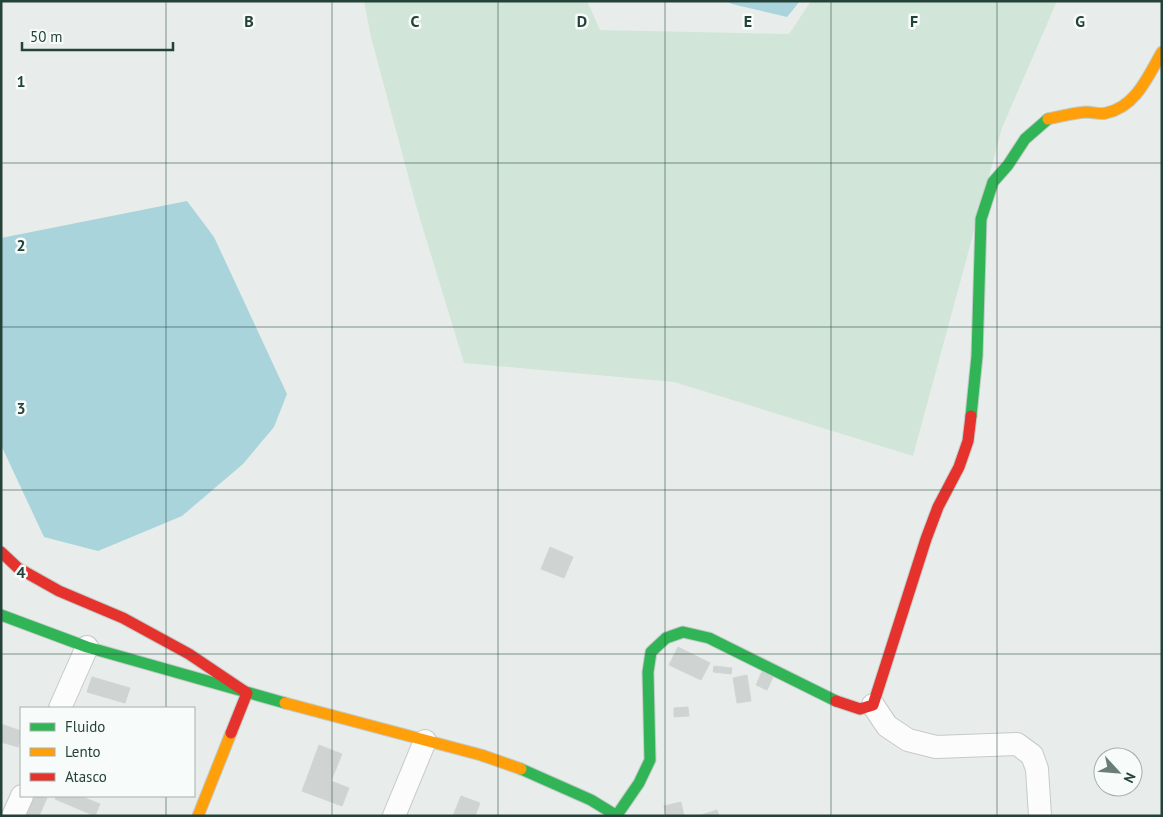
<svg xmlns="http://www.w3.org/2000/svg" width="1163" height="817" font-family="'PT Sans',sans-serif">
<rect width="100%" height="100%" fill="#e8edeb"/>
<!-- green -->
<path fill="#d1e6d8" d="M364,1H587L600,30L789,34L811,1H1057L1002,128L913,456L674,382L464,363L417,209L371,37Z"/>
<!-- water -->
<g fill="#a9d4db">
<path d="M726,1H800L787,17L732,4Z"/>
<path d="M187,201L214,237L287,394L274,427L243,464L182,516L98,551L44,537L1,445V238Z"/>
</g>
<!-- building -->
<g fill="#cfd4d2" stroke="#d1d6d4">
<path d="M550,547L573,557L564,578L541,569Z"/>
<path d="M678,647L710,663L701,680L669,665Z"/>
<path d="M714,666L732,668L731,674L713,672Z"/>
<path d="M764,667L775,673L767,690L756,685Z"/>
<path d="M747,675L751,701L737,703L733,678Z"/>
<path d="M92,677L130,688L125,703L87,692Z"/>
<path d="M688,707L689,716L674,717V708Z"/>
<path d="M1,724L21,731V737L18,747L1,742Z"/>
<path d="M319,745L342,754L331,781L349,788L342,806L302,791Z"/>
<path d="M32,796H41L47,798L39,816H26L24,815Z"/>
<path d="M56,796H80L100,804L95,816L55,799Z"/>
<path d="M461,796L480,803L475,816H453Z"/>
<path d="M681,802L684,816H666L664,806Z"/>
<path d="M717,810L719,816H698Z"/>
</g>
<g fill="none" stroke-linecap="round" stroke-linejoin="round">
<defs>
<g id="street">
<path d="M873,705L887,726L908,740L936,747L1017,744L1032,755L1037,769L1040,816"/>
<path d="M60,708L87,647"/>
<path d="M13,816L22,796"/>
<path d="M394,816L425,741"/>
</g>
<g id="fast">
<path d="M971,416L977,356L981,219L993,182L1008,165L1025,139L1048,119"/>
<path d="M1,615L87,647L285,703"/>
<path d="M521,769L591,800L617,816"/>
<path d="M617,815L639,783L650,760L648,672L651,652L666,638L683,632L709,638L836,701"/>
</g>
<g id="slow">
<path d="M1048,119C1061,116 1073,113 1086,112C1093,112 1100,115 1106,113C1136,107 1148,76 1162,52"/>
<path d="M285,703L481,755L521,769"/>
<path d="M198,816L231,733"/>
</g>
<g id="jam">
<path d="M1,552L18,568L59,591L123,618L189,654L247,693L231,733"/>
<path d="M836,701L860,709L873,705L926,539L938,507L959,467L968,441L971,416"/>
</g>
</defs>
<!-- street casing -->
<use href="#street" stroke="#c5cac8" stroke-width="24"/>
<!-- fast casing -->
<use href="#fast" stroke="#c3cbc8" stroke-width="13"/>
<!-- slow casing -->
<use href="#slow" stroke="#c3cbc8" stroke-width="13"/>
<!-- jam casing -->
<use href="#jam" stroke="#c3cbc8" stroke-width="13"/>
<!-- street -->
<use href="#street" stroke="#fcfcfc" stroke-width="22"/>
<!-- fast -->
<use href="#fast" stroke="#30b455" stroke-width="11"/>
<!-- slow -->
<use href="#slow" stroke="#ff9f0a" stroke-width="11"/>
<!-- jam -->
<use href="#jam" stroke="#e5322d" stroke-width="11"/>
</g>
<!-- grid -->
<path fill="none" stroke="#24423a" stroke-width="1" stroke-opacity="0.55" d="M166,1V708M332,1V816M498,1V816M665,1V816M831,1V816M997,1V816M1,163H1162M1,327H1162M1,490H1162M1,654H1162M166,796V816"/>
<g font-size="16" text-anchor="middle" font-weight="bold" fill="#24423a" stroke="#f7fbf9" stroke-width="5" stroke-linejoin="round" paint-order="stroke">
<text x="249" y="27">B</text>
<text x="415" y="27">C</text>
<text x="582" y="27">D</text>
<text x="748" y="27">E</text>
<text x="914" y="27">F</text>
<text x="1080" y="27">G</text>
<text x="21" y="87">1</text>
<text x="21" y="251">2</text>
<text x="21" y="414">3</text>
<text x="21" y="578">4</text>
</g>
<!-- border -->
<rect width="1163" height="817" fill="none" stroke="#24423a" stroke-width="5"/>
<!-- legend -->
<rect x="20" y="707" width="175" height="90" fill="#f7fbf9" stroke="#a3b1ad"/>
<rect x="30" y="723" width="25" height="8" fill="#30b455" stroke="#a3b1ad"/>
<text x="65" y="732" font-size="15" fill="#24423a">Fluido</text>
<rect x="30" y="748" width="25" height="8" fill="#ff9f0a" stroke="#a3b1ad"/>
<text x="65" y="757" font-size="15" fill="#24423a">Lento</text>
<rect x="30" y="773" width="25" height="8" fill="#e5322d" stroke="#a3b1ad"/>
<text x="65" y="782" font-size="15" fill="#24423a">Atasco</text>
<!-- north arrow -->
<g transform="translate(1118 772) rotate(116)"><circle r="24" fill="#f7fbf9" stroke="#a3b1ad"/>
<path d="M0-4L9 19L0 12L-9 19Z" fill="#697e78"/>
<text y="-8" font-size="14" font-weight="bold" text-anchor="middle" fill="#24423a">N</text>
</g>
<!-- scale -->
<path d="M22 42v8h151v-8" fill="none" stroke="#24423a" stroke-width="2.5"/>
<text x="30" y="42" font-size="15" fill="#24423a" stroke="#f7fbf9" stroke-width="4" paint-order="stroke">50 m</text>
</svg>
